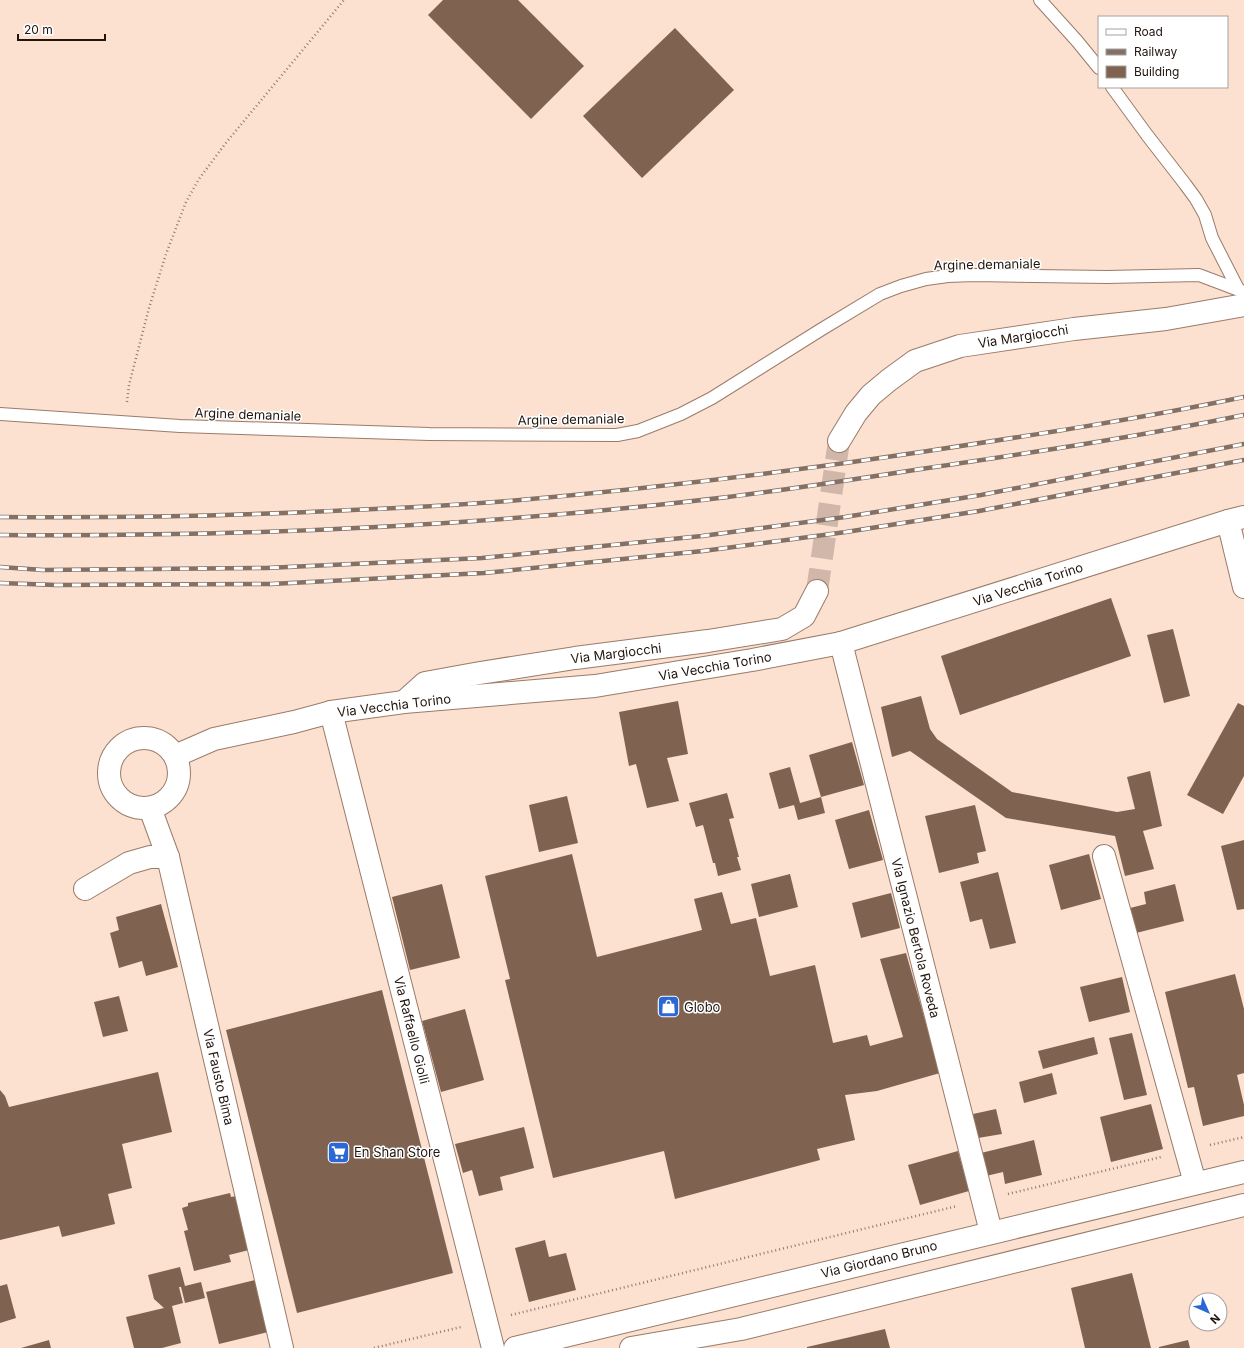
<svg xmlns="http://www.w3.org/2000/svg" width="1244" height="1348" font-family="Inter,sans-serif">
<rect width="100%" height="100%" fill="#fce0d0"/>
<!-- building -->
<g fill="#806250">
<path d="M443,0H518L584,66L531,119L428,15Z"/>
<path d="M675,28L734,90L642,178L583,116Z"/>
<path d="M1111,598L1131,656L960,715L941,656Z"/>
<path d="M1173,629L1190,696L1164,703L1147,635Z"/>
<path d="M921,696L930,729L937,739L1012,792L1117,812L1135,809L1127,777L1150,771L1162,826L1143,831L1154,869L1125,876L1115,836L1006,818L910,751L892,757L881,707Z"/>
<path d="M678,701L688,754L667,758L679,801L647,808L636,764L629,766L619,712Z"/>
<path d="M1238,703L1244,706V776L1223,814L1187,795Z"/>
<path d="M852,742L864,785L821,797L809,755Z"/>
<path d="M790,767L800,803L821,797L825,813L798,820L794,805L779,809L769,773Z"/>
<path d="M727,793L734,818L729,819L739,857H737L741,870L718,876L715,863H713L703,825L696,827L689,803Z"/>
<path d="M567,796L578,843L539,852L529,805Z"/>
<path d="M975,805L986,851L977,853L979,863L939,873L925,816Z"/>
<path d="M869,810L883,860L849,869L835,820Z"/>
<path d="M1244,840V909L1237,910L1221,846Z"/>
<path d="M572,854L597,957L702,930L694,899L722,892L731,924L756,918L770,976L815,965L833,1043L867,1035L870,1046L903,1037L880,959L906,953L940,1073L877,1091L845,1095L855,1140L817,1149L820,1160L675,1199L664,1151L553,1178L505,980L510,979L485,876Z"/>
<path d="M1089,854L1101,899L1061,910L1049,865Z"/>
<path d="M998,872L1016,943L990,949L982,919L970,922L960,882Z"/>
<path d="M790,874L798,907L759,917L751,884Z"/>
<path d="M442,884L460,958L410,970L392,897Z"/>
<path d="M1175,884L1184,921L1132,934L1126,909L1146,904L1144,892Z"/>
<path d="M891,893L900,928L861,938L852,903Z"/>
<path d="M161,904L178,967L146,976L142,961L119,968L110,933L119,930L116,917Z"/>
<path d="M1235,974L1244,1009V1073L1237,1075L1244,1105V1116L1203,1126L1194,1087L1188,1088L1165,992Z"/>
<path d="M1122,977L1130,1012L1089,1022L1080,987Z"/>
<path d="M382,990L453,1273L297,1313L226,1030Z"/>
<path d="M119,996L128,1031L103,1037L94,1002Z"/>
<path d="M465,1009L484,1080L441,1092L422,1021Z"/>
<path d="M1132,1033L1147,1095L1124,1100L1109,1038Z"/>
<path d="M1094,1037L1098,1054L1043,1069L1038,1051Z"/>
<path d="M158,1072L172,1132L122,1144L132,1188L108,1194L115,1224L62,1237L59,1226L0,1240V1090L5,1096L9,1107Z"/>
<path d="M1052,1073L1057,1094L1024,1103L1019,1082Z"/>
<path d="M1151,1104L1163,1149L1111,1162L1100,1117Z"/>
<path d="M996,1109L1002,1134L978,1138L973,1114Z"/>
<path d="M524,1127L534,1168L500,1177L503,1190L479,1196L472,1170L463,1173L455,1144Z"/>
<path d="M1034,1140L1042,1175L1005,1184L1003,1172L986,1176L981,1153Z"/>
<path d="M958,1151L969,1191L920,1205L908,1165Z"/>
<path d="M230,1193L231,1197L236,1196L249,1250L229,1255L231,1262L194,1271L184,1231L188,1230L182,1208L188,1206V1203Z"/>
<path d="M545,1240L549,1257L566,1253L576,1290L529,1302L515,1248Z"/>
<path d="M180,1267L185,1286L201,1282L205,1298L185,1303L181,1287H179L183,1303L172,1306L181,1343L162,1348H134L126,1317L164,1308L154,1299L148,1275Z"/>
<path d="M1132,1273L1151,1348H1085L1071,1288Z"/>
<path d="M255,1280L268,1332L219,1344L206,1292Z"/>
<path d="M7,1284L16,1318L0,1323V1286Z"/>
<path d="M885,1329L890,1348H807V1347Z"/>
<path d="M49,1340L51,1348H21Z"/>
<path d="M1188,1340L1190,1348H1159V1347Z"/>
</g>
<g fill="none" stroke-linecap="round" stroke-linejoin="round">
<!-- street-tunnel -->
<path stroke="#d0b7a9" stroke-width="22" stroke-dasharray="22 11" stroke-linecap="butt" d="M817,591L839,441"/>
<defs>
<g id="lane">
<path d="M1040,0L1077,41L1099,68"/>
<path d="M1112,87L1147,135L1185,184L1196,199L1205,215L1212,238L1238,289"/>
<path d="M0,414L180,426L429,434L617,435L638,431L681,414L712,398L822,329L880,294L901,286L926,279L948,276L974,275L1107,277L1199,275L1244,292"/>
</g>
<g id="street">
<path d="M839,441L856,413L871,395L889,380L915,361L960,346L1074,329L1166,319L1244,305"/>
<path d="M1228,521L1244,587"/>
<path d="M841,643L991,1232"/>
<path d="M404,702L425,683L480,673L575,658L708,641L782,629L804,616L817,591"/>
<path d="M331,712L493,1348"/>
<circle cx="144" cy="773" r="35"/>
<path d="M175,756L214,739L294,722L331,712L404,702L595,686L752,660L841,643L1228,521L1244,517"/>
<path d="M150,808L168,857L282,1348"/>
<path d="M1104,856L1195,1183"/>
<path d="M85,889L129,863L150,857H168"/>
</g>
<g id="secondary">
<path d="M515,1348L1244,1172"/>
<path d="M631,1348L741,1329L1244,1205"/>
</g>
</defs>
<!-- lane casing -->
<use href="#lane" stroke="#9a7b69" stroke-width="14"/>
<!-- street casing -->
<use href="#street" stroke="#9a7b69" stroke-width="24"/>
<!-- secondary casing -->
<use href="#secondary" stroke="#9a7b69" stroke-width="24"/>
<!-- path -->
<g stroke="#8e7a6e" stroke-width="2.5" stroke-dasharray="1 3" stroke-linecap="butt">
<path d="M127,402L129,385L149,308L166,254L186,202L199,179L225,144L344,0"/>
<path d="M1210,1145L1244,1137"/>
<path d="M1008,1194L1161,1157"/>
<path d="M511,1315L957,1206"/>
<path d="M374,1348L461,1327"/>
</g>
<!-- lane -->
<use href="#lane" stroke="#fff" stroke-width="12"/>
<!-- street -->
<use href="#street" stroke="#fff" stroke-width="22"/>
<!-- secondary -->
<use href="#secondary" stroke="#fff" stroke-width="22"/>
<defs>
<g id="rail">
<path d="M0,517C118,518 235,516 352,510C404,508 457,505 509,501C649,489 789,472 928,451C1033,435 1139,419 1244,397"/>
<path d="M0,535C243,537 487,526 728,497C793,489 857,479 921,469C1029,453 1137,437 1244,415"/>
<path d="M0,567L43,570L266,568L482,558L702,536L845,517L981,495L1244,444"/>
<path d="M0,583L56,585L271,584L484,573L703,551L846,532L979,511L1244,460"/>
</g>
</defs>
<!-- rail casing -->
<use href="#rail" stroke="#847166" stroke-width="4.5"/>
<!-- rail -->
<use href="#rail" stroke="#fff" stroke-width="3" stroke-dasharray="9" stroke-linecap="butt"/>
</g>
<!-- icons -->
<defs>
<symbol id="shop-square" viewBox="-11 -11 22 22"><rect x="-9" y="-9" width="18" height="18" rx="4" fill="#2c68d5" stroke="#fff"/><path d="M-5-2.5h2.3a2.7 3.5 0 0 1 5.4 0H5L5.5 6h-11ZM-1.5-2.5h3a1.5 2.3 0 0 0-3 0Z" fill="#fff"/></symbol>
<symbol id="supermarket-square" viewBox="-11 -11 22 22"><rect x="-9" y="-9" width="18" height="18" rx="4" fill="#2c68d5" stroke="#fff"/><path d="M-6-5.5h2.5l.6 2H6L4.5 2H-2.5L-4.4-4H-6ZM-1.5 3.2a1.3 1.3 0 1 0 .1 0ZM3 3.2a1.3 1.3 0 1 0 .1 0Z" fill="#fff"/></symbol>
</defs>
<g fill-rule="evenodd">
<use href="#shop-square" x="656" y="994" width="25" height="25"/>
<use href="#supermarket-square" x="326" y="1140" width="25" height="25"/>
</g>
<g text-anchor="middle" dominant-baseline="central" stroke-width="3" stroke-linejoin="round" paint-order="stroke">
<!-- street labels -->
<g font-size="13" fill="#21150e" stroke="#fff">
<text transform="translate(987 264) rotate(-1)">Argine demaniale</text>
<text transform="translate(1023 336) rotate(-9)">Via Margiocchi</text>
<text transform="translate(248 414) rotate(2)">Argine demaniale</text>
<text transform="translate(571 419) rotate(-1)">Argine demaniale</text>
<text transform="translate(1028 584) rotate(-18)">Via Vecchia Torino</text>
<text transform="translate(616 653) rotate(-7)">Via Margiocchi</text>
<text transform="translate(715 666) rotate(-10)">Via Vecchia Torino</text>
<text transform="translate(394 705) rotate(-7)">Via Vecchia Torino</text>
<text transform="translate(916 938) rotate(76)">Via Ignazio Bertola Roveda</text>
<text transform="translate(412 1030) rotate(76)">Via Raffaello Giolli</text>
<text transform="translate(219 1077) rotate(77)">Via Fausto Bima</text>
<text transform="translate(879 1259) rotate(-14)">Via Giordano Bruno</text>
</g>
<!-- poi labels -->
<g font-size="13" fill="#21150e" stroke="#fff" text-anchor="start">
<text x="684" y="1007">Globo</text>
<text x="354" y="1152">En Shan Store</text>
</g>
</g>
<!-- legend -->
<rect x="1098" y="16" width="130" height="72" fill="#ffffff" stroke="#a6a19f"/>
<rect x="1106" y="29" width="20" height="6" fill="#ffffff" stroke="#a6a19f"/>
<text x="1134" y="36" font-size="12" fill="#21150e">Road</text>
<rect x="1106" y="49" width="20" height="6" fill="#847166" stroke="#a6a19f"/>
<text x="1134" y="56" font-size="12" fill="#21150e">Railway</text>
<rect x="1106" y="66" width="20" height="12" fill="#806250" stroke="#a6a19f"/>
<text x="1134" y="76" font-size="12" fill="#21150e">Building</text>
<!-- north arrow -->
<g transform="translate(1208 1312) rotate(135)"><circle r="19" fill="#ffffff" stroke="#a6a19f"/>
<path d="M0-3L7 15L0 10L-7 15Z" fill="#2c68d5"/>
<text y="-6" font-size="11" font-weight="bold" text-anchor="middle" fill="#21150e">N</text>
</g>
<!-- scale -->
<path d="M18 34v6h87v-6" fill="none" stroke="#21150e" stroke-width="2"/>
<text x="24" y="34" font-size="12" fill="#21150e" stroke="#ffffff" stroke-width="3" paint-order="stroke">20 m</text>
</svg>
